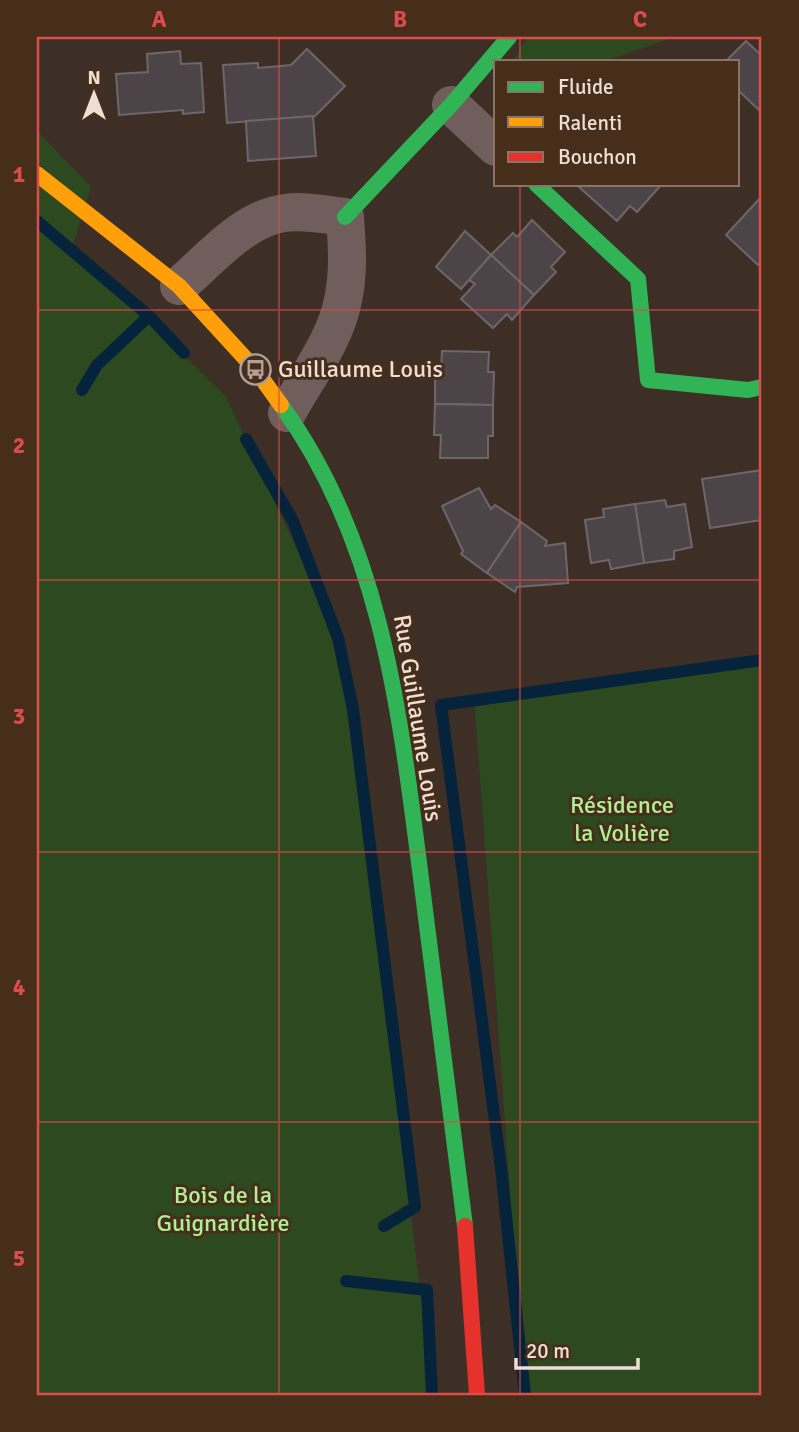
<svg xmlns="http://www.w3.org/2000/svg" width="799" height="1432" font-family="Signika,sans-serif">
<rect width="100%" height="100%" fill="#3d2f25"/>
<!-- green -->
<g fill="#2d491f">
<path d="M527,37H675L605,61H513Z"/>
<path d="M37,131L91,187L73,245L226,397L338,638L427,1343V1395H37Z"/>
<path d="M762,659V1395H525L474,697Z"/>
</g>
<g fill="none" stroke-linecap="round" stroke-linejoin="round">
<!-- stream -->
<g stroke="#05243b" stroke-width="12">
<path d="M37,221L149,316L184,353"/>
<path d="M82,390L97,365L149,316"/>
<path d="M246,439L293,521L338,638L353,709L415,1207L384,1226"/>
<path d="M346,1281L427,1290L432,1395"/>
<path d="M525,1395L501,1168L441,705L762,660"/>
</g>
</g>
<!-- building -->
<g fill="#4c4446" stroke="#6e6769" stroke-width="2">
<path d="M746,41L760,54L762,51V113L738,90V61H726Z"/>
<path d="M307,49L345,86L315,116L227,123L223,65L258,63V68L291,65Z"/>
<path d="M180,51L181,64L201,63L204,112L183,114V110L119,115L116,74L148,72L147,54Z"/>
<path d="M313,116L316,156L248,161L246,121Z"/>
<path d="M582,184H662L637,212L630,206L617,221L579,187Z"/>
<path d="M762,196V261L758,265L726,235Z"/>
<path d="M532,220L565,252L551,267L556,272L534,295L491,255L513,233L517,237Z"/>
<path d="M465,231L491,255L461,289L436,267Z"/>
<path d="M491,255L534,295L512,320L507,314L493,328L461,299L475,284L469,280Z"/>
<path d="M442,351L489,352L488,372H494L493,405L435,404V371H441Z"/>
<path d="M435,404L493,405V436H488V458H440L441,435H434Z"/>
<path d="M762,470V520L710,528L702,479Z"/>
<path d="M479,488L491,509L495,505L521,522L487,573L461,554L463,551L442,506Z"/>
<path d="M665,500L667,507L685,504L692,547L674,551V559L644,563L635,504Z"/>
<path d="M635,504L644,563L611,569L609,560L591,563L585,520L604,517L603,509Z"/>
<path d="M521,522L547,541L545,546L565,543L568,583L517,587L515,592L487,573Z"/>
</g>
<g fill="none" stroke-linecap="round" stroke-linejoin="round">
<!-- street -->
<g stroke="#705e5c" stroke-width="38">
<path d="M451,105L496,147"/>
<path d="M179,286C209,260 244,218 285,213C305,210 326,215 345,217C347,245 349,272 343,300C336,339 306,378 287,413"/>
</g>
<!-- fast -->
<g stroke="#30b455" stroke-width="16">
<path d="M536,184L638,279L648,380L748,390L762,387"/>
<path d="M345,217L451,105L509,37"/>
<path d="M281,405C385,548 401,724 423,894C437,1004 451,1115 465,1226"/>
</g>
<!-- slow -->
<path stroke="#ff9f0a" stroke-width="16" d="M37,174L179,286L255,369L281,405"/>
<!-- jam -->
<path stroke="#e5322d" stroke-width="16" d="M465,1226L477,1395"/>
</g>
<!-- grid -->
<path fill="none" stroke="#db4c4a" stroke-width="2" stroke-opacity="0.55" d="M279,37V1395M520,37V61M520,184V1395M37,310H762M37,580H762M37,852H762M37,1122H762"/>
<!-- icons -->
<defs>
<symbol id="bus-ring" viewBox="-11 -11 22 22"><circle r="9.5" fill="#472e1b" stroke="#b1a196" stroke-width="1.5"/><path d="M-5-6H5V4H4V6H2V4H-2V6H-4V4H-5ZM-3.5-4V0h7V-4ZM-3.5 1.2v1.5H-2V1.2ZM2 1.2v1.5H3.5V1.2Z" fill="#b1a196"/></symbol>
</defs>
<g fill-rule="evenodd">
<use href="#bus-ring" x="238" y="352" width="35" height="35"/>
</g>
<g text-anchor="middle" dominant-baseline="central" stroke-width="6" stroke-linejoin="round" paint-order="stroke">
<!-- poi labels -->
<g font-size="24" fill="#efded3" stroke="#472e1b" text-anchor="start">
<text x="278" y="369">Guillaume Louis</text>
</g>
<!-- street labels -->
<g font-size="24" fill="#efded3" stroke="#472e1b">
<text transform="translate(418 718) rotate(81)">Rue Guillaume Louis</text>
</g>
<!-- park labels -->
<g font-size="24" fill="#adf194" stroke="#472e1b">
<text x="622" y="805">Résidence<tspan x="622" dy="28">la Volière</tspan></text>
<text x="223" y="1195">Bois de la<tspan x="223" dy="28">Guignardière</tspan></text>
</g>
</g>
<!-- border -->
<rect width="799" height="1432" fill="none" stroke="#472e1b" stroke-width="77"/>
<!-- legend -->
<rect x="494" y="60" width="245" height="126" fill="#472e1b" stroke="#8a7465" stroke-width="2"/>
<rect x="508" y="82" width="35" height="10" fill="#30b455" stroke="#8a7465" stroke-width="2"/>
<text x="558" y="94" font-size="21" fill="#efded3">Fluide</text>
<rect x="508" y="117" width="35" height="10" fill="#ff9f0a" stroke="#8a7465" stroke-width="2"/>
<text x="558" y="130" font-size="21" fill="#efded3">Ralenti</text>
<rect x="508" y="152" width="35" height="10" fill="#e5322d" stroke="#8a7465" stroke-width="2"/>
<text x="558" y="164" font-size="21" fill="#efded3">Bouchon</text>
<!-- north arrow -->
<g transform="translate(94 94)" stroke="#472e1b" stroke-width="5" paint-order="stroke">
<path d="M0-5L12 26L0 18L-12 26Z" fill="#efded3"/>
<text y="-10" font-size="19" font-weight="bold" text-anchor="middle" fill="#efded3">N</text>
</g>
<!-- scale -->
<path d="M516 1358v10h122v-10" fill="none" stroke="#efded3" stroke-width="3.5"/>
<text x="526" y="1358" font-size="21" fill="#efded3" stroke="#472e1b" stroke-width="5" paint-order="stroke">20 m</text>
<rect x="38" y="38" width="722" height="1356" fill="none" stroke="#db4c4a" stroke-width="2.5"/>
<g font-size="23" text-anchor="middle" font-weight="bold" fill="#db4c4a">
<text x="159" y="27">A</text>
<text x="400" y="27">B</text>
<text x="640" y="27">C</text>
<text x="19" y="182">1</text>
<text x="19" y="453">2</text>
<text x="19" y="724">3</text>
<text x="19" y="995">4</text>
<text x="19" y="1266">5</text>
</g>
</svg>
